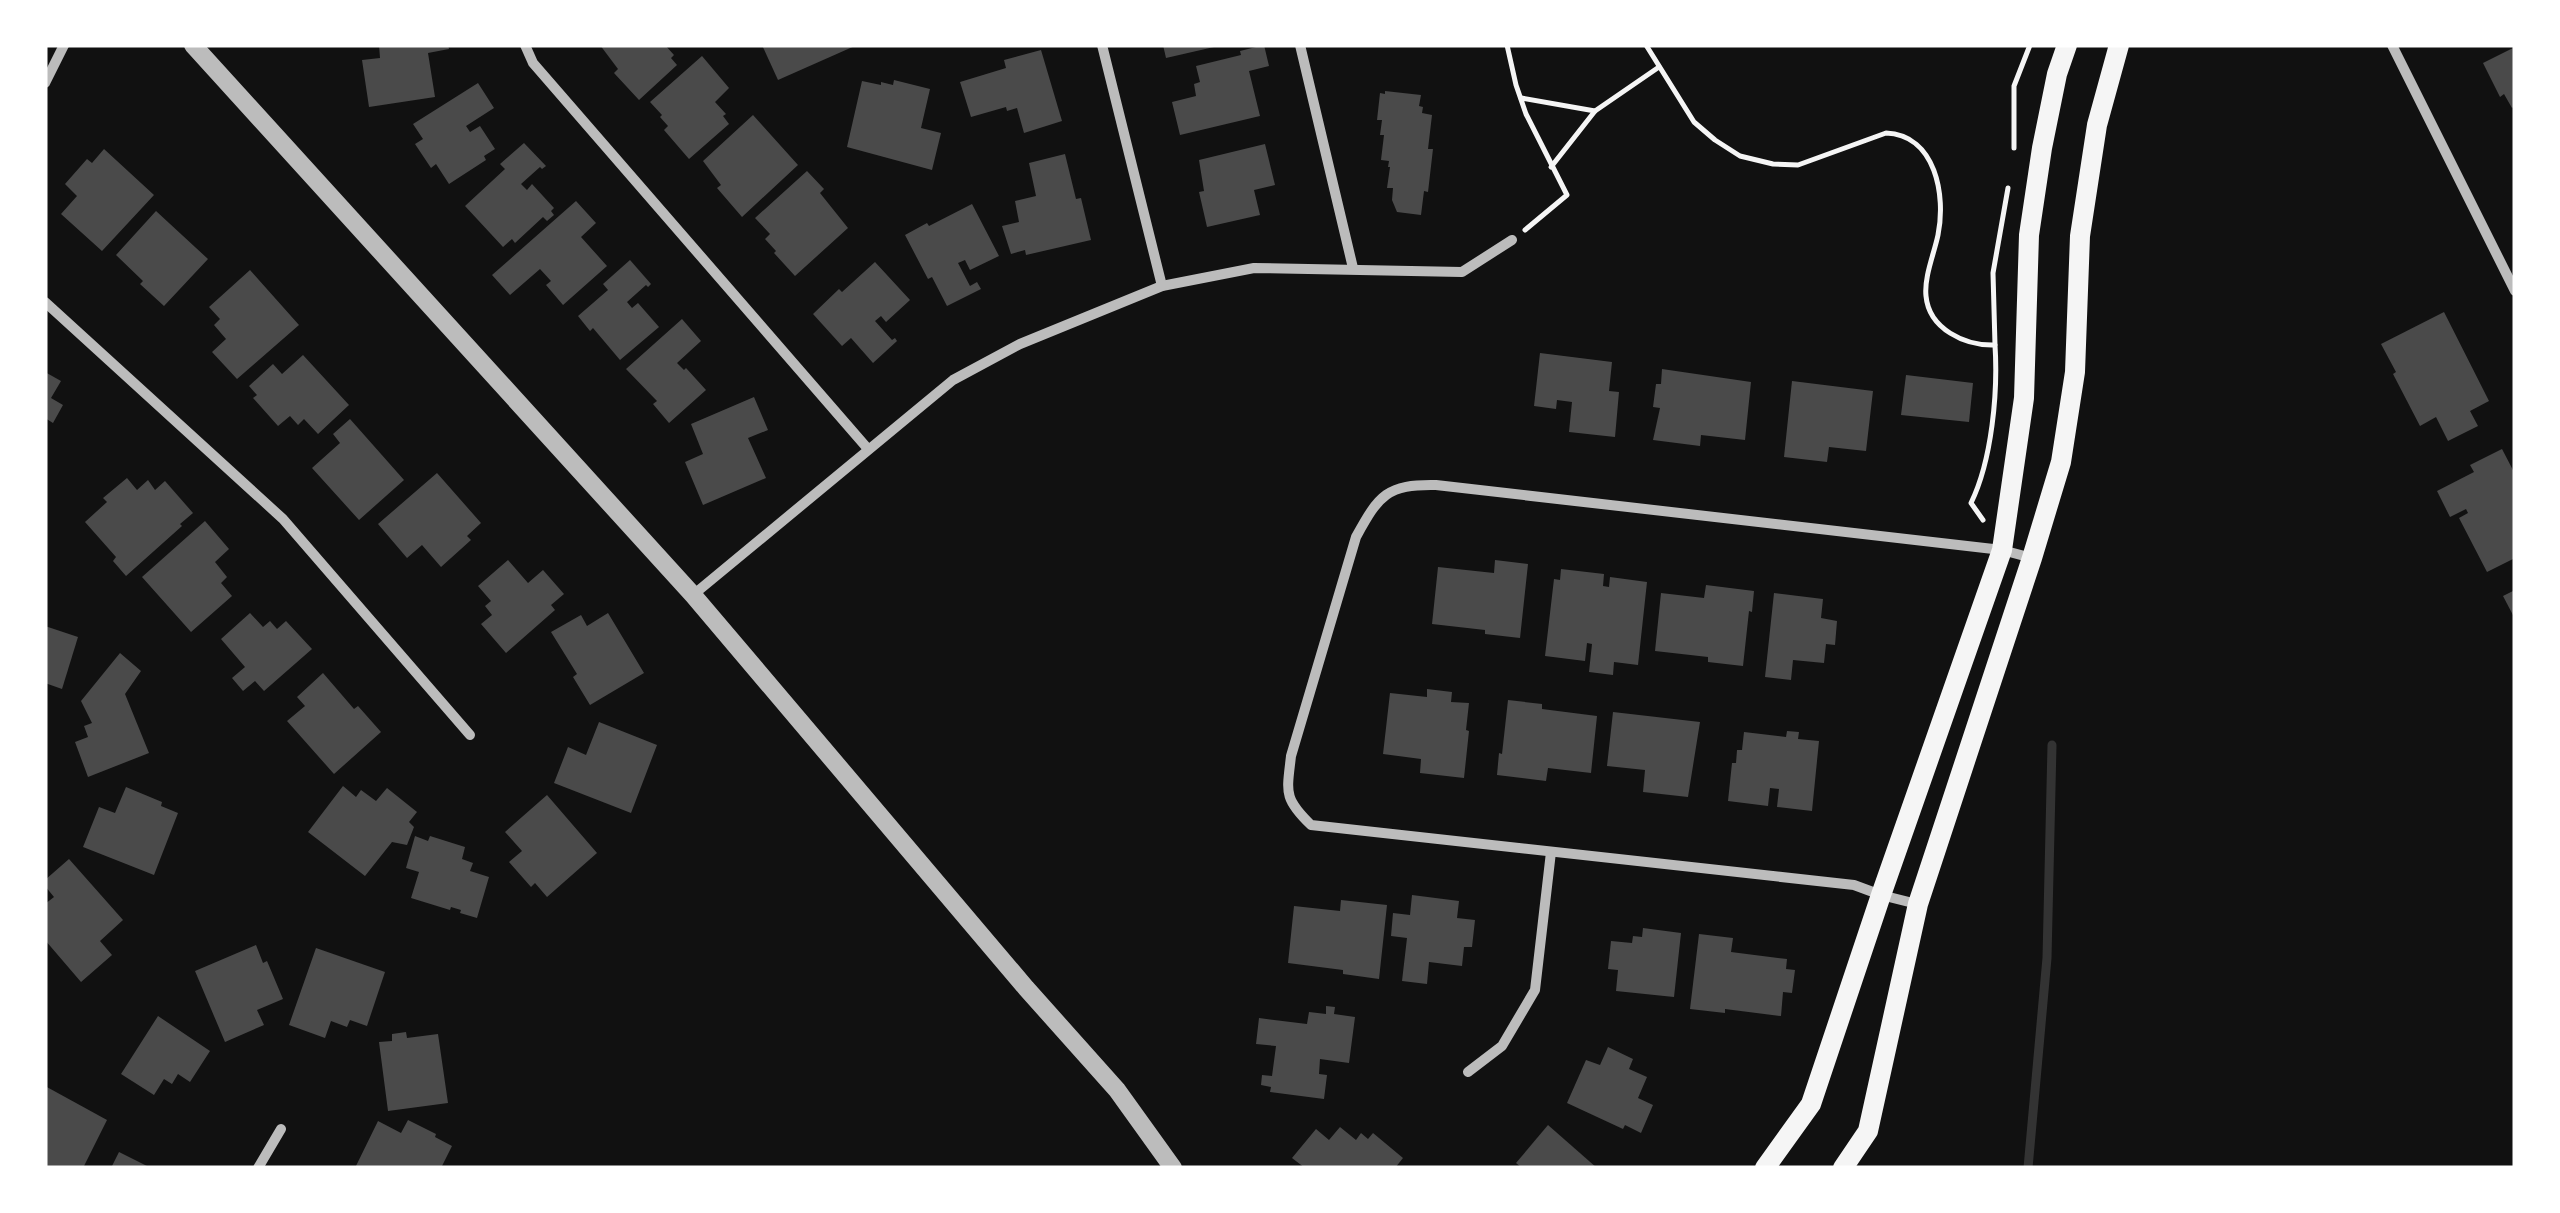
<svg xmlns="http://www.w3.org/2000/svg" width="2560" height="1213" font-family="'Archivo Narrow',sans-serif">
<rect width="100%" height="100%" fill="#111"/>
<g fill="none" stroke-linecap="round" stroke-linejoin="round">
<!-- stream -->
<path stroke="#333" stroke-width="9" d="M2028,1168L2047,958L2052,745"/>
</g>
<!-- building -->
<g fill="#4a4a4a">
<path d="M379,45H448L449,49L428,53L435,97L369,107L362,60L380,58Z"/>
<path d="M600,45H665L674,55L671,58L677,65L639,100L614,73L618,69Z"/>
<path d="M762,45H857L778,80Z"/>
<path d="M1163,45H1213L1214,47L1166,58Z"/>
<path d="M1264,45L1269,66L1249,71L1260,116L1180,135L1172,102L1196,96L1194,84L1200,82L1196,66L1241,55L1240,51Z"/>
<path d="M2515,47V106L2512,108L2504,94L2500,97L2483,63Z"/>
<path d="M1041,50L1062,121L1024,133L1017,108L1007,111L1006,107L971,117L960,82L1006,68L1004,60Z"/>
<path d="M702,56L729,88L715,102L726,114L723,116L729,124L689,159L664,130L668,126L660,117L662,115L650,102Z"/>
<path d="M894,80L930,89L921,128L941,133L932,170L847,147L862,81L881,85V82L893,85Z"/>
<path d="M478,83L494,108L466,126L470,132L480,126L495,149L484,156L486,160L449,184L436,164L431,168L415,144L423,139L413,124Z"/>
<path d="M1385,91L1421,95L1419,106L1423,107L1422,113L1432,115L1428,149H1433L1428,192L1424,191L1421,215L1397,212L1392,200L1393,188H1387L1390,167H1388L1389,161L1381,160L1384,135H1380L1382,120H1377L1380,93L1385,94Z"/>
<path d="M753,115L798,165L742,217L717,188L721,185L703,161Z"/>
<path d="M524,143L546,166L542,169L540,167L521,184L527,190L532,184L554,208L551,211L554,215L547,221L543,217L515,243L512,239L503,247L465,206L505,169L500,164Z"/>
<path d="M1265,144L1275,185L1254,190L1260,215L1207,227L1199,192L1204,191L1199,160Z"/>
<path d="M104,149L154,195L102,251L61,214L77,196L65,184L87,159L92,163Z"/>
<path d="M1065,154L1076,199L1081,198L1091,240L1026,255L1025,250L1011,254L1002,226L1019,222L1015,201L1036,196L1029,163Z"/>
<path d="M807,171L824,189L820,193L848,228L795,276L774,253L776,251L765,239L770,234L755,218Z"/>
<path d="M576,201L596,223L581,237L607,266L563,305L546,285L551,281L540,269L510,295L492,275Z"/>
<path d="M972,204L999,256L970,270L965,260L958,263L970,286L977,282L981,289L947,306L932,277L928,279L905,235L927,223L929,226Z"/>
<path d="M156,211L208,259L164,306L140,284L143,281L116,255Z"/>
<path d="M630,260L651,284L648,287L646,285L627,302L632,308L638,303L659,327L620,360L593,328L590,331L578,316L608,290L603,284Z"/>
<path d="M875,262L910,300L886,322L881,316L875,321L892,340L895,338L897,341L873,363L851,338L842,346L813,314L839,289L842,292Z"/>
<path d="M250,270L299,325L237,379L212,352L226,339L214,325L220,319L209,307Z"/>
<path d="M2444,312L2489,401L2470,411L2478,426L2448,441L2436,417L2420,426L2393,374L2396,372L2381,344Z"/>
<path d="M682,319L701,341L677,363L684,370L686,368L706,390L669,423L653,404L657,401L626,369Z"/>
<path d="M1540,353L1612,362L1609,391L1619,392L1615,437L1569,432L1572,402L1557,400L1556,409L1534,406Z"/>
<path d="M303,355L349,405L318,434L304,419L298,425L290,416L278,426L253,398L257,395L249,386L273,364L282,374Z"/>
<path d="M1662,369L1751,382L1745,440L1701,435L1700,446L1653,440L1660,408L1653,407L1656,384H1661Z"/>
<path d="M45,372L61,381L51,398L63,405L53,423L45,418Z"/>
<path d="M1906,375L1973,383L1969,422L1901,415Z"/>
<path d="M1792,381L1873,391L1866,451L1829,447L1827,462L1784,457Z"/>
<path d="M754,397L768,430L748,438L766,478L703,505L685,462L703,454L691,424Z"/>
<path d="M350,419L404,480L359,520L312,468L340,443L333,434Z"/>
<path d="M2502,449L2515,474V558L2487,572L2459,518L2468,513L2466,509L2450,517L2437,491L2474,472L2470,465Z"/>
<path d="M437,473L481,523L467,536L471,540L441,567L422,545L407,558L378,524Z"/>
<path d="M127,478L137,490L148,480L155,490L165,481L193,513L180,524L182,526L126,576L113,561L116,557L85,522L107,502L103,498Z"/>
<path d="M205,521L229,549L215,562L227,577L221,583L232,596L191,632L142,577Z"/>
<path d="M508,560L528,583L543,570L564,594L551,605L555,610L506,653L481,624L492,615L485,606L491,601L478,586Z"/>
<path d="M1495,560L1528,564L1520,638L1485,634V630L1432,624L1438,567L1494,573Z"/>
<path d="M1561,569L1604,574L1603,586L1609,587L1610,577L1647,582L1638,665L1614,662L1613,675L1589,672L1592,644L1587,643L1585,661L1545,656L1554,579L1560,580Z"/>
<path d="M1706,585L1754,591L1752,612L1749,611L1743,666L1708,662V657L1655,651L1661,593L1704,598Z"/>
<path d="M2515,590V619L2503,596Z"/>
<path d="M1774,593L1823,599L1821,618L1837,621L1835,645L1826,644L1824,663L1793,660L1791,680L1765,677Z"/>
<path d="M250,613L263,627L270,621L277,629L286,621L312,649L264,691L255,681L243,691L232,678L245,667L221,639Z"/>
<path d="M608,613L644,673L590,705L573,677L577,674L551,632L581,615L587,626Z"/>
<path d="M45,626L78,637L62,689L45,683Z"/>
<path d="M120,653L141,671L125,694L149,753L88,777L75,742L88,737L84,726L92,723L81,701Z"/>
<path d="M323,673L354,709L358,706L381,732L334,774L287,721L305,706L297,697Z"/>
<path d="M1427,689L1452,692L1451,702L1469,703L1466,730L1469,731L1464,778L1420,773L1421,759L1383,754L1390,693L1427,697Z"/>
<path d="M1508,700L1542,704V709L1597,716L1591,773L1548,768L1546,781L1497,775L1499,753L1502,754Z"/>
<path d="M1613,712L1700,722L1688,797L1643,792L1645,770L1607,766Z"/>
<path d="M599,722L657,745L631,813L554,783L568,747L586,755Z"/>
<path d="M1787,731L1799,732L1798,739L1819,741L1812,811L1777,807L1779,789L1770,788L1768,806L1728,801L1732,763H1736L1737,750H1742L1744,732L1786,737Z"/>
<path d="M343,786L356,797L361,790L376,801L387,788L417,812L409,822L414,827L407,845L392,842L365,876L308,832Z"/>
<path d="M126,787L162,802L161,806L178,813L154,875L83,847L99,807L115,813Z"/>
<path d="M547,795L597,853L547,897L535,883L531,887L509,862L522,851L505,832Z"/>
<path d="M415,836L428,841L430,836L465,847L462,859L473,863L470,871L489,877L477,918L460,913L461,910L451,907L450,910L411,898L419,872L406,868Z"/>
<path d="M69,859L123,920L100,941L112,955L81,982L45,940V904L54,897L45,886V880Z"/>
<path d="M1412,895L1459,901L1457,918L1475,920L1472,947H1464L1462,966L1429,962L1427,984L1402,981L1407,938L1391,936L1393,913L1410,915Z"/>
<path d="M1341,900L1387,905L1379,979L1343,974V970L1288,963L1294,906L1340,911Z"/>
<path d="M1643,928L1681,933L1674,997L1616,991L1618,970L1608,969L1611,941L1632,943L1633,936L1642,937Z"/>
<path d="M1699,934L1733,938L1731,952L1787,959L1786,969L1795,970L1792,993L1783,992L1781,1016L1725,1009V1013L1690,1009Z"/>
<path d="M256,945L263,963L267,961L283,999L257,1010L264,1025L225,1042L195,971Z"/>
<path d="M316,948L385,972L367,1026L350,1020L347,1027L331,1021L325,1038L289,1025Z"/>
<path d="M1326,1006L1335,1007L1334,1014L1355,1017L1349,1063L1320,1059L1319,1074L1327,1075L1324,1099L1270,1092L1271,1087L1261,1085L1262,1075L1272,1076L1276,1046L1256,1044L1259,1018L1307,1024L1309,1012L1326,1014Z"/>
<path d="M158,1016L210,1051L190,1082L178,1074L172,1084L164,1079L154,1095L121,1074Z"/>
<path d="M406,1032L407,1038L438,1034L448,1103L388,1111L379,1042L392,1041V1034Z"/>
<path d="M1608,1047L1633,1059L1629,1069L1647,1077L1638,1098L1653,1105L1641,1133L1625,1125L1623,1129L1567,1103L1586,1060L1600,1065Z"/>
<path d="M45,1086L107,1120L83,1168H45Z"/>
<path d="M408,1120L436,1134L435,1137L452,1146L441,1168H355L378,1121L401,1133Z"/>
<path d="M1548,1125L1597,1168H1522L1516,1163Z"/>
<path d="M1340,1127L1356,1140L1361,1133L1368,1139L1373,1133L1403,1158L1395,1168H1305L1292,1158L1316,1129L1329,1140Z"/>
<path d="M119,1152L151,1168H111Z"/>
</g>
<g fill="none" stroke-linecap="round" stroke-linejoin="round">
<!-- path -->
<g stroke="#f5f5f5" stroke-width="5">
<path d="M1507,45L1516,85L1526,114L1567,195L1525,230"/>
<path d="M1646,45L1694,122L1715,140L1740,156L1773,164L1798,165L1886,133C1936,135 1946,196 1938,235C1934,254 1924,277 1926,296C1929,329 1965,346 1995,345L1993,273L2008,188"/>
<path d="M1521,98L1595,111"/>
<path d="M2014,148V86L2030,45"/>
<path d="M1551,167L1595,111L1659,67"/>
<path d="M1983,520L1971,503C1992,460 1998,392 1995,345"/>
</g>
<!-- minor -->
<g stroke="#bcbcbc" stroke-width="10">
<path d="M525,45L533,63L868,449"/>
<path d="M1102,45L1162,286"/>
<path d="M1300,45L1353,268"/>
<path d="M2392,45L2515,291"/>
<path d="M45,83L64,45"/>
<path d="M45,302L283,519L470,735"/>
<path d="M693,595L953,380L1020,344L1162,286L1254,268L1462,272L1512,240"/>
<path d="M1917,904L1881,895L1854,885L1311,825C1283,798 1287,792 1291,756L1356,537C1379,495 1387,484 1436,485L2002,550L2032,558"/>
<path d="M1468,1072L1502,1046L1535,990L1551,852"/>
<path d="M258,1168L281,1129"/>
</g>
<!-- tertiary -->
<path stroke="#bcbcbc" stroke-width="18" d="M193,45L693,595L1026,988L1117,1090L1173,1168"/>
<!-- secondary -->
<g stroke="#f5f5f5" stroke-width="20">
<path d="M1765,1168L1811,1104L1881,895L2002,550L2024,398L2029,235L2042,148L2057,74L2067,45"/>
<path d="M1843,1168L1868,1131L1918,904L2032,558L2061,462L2075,372L2080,236L2097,125L2119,45"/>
</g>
</g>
<!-- border -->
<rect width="2560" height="1213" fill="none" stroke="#ffffff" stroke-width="95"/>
</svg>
